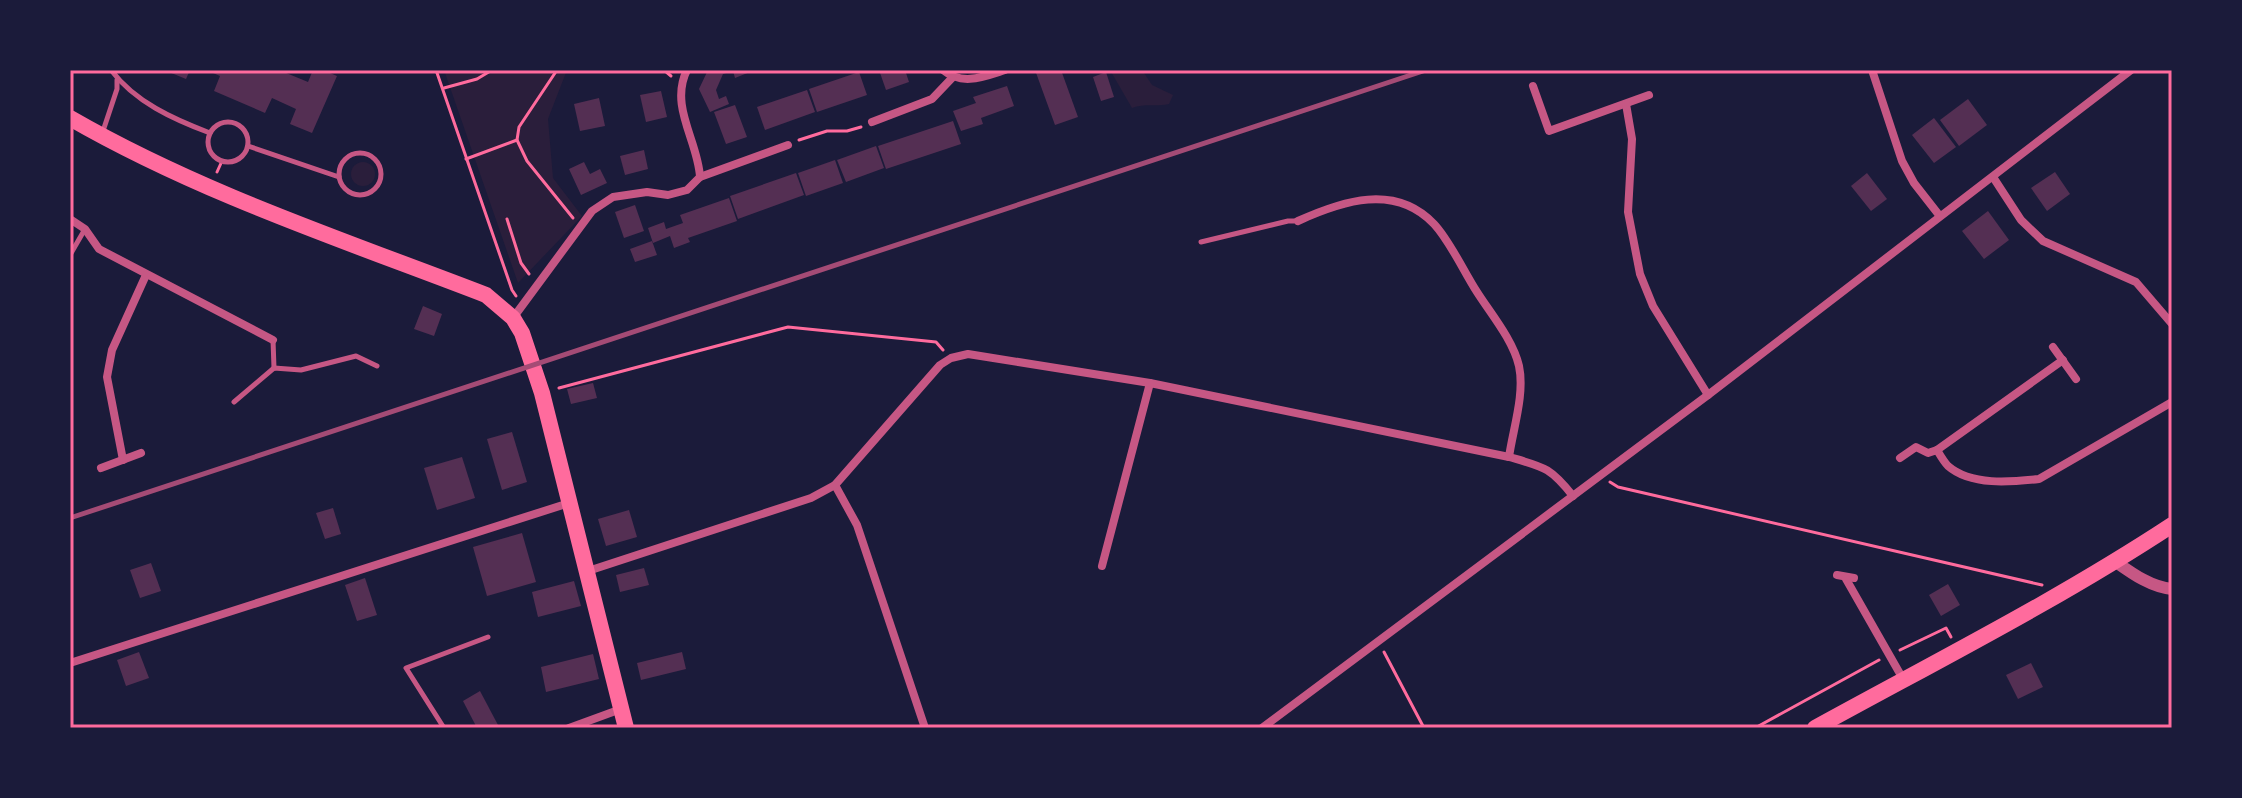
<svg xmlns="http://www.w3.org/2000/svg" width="2242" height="798" font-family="Mulish,sans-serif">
<rect width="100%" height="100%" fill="#1b1b3a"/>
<!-- green -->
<g fill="#2a1e3b">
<path d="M444,70H567L548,119L553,178L582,216L518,283Z"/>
<path d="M1110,70H1142L1152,85L1173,95L1169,104C1155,107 1145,103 1132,108Z"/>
<circle cx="363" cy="174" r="12"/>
</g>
<!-- building -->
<g fill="#542f53">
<path d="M164,70H190L186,79Z"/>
<path d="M206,70H279L308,82L313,70H323L337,76L312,133L290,124L296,109L272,98L265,113L214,91L220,76Z"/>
<path d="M708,70H755L735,78L733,71L723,74L716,90L719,99L726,96L729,104L710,112L699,89Z"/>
<path d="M879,70H905L909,82L886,90Z"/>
<path d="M1035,70H1061L1078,117L1055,125Z"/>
<path d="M859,72L867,95L817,112L809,89Z"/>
<path d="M1106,72L1114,97L1101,101L1093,77Z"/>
<path d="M1007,86L1014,106L981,118L983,124L961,131L953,111L976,103L973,97Z"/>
<path d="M807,90L815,112L765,130L757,107Z"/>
<path d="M661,91L667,117L646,122L640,95Z"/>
<path d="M599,98L605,126L580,131L574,104Z"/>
<path d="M1968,99L1987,125L1959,146L1940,120Z"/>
<path d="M735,105L747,137L726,144L714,112Z"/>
<path d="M1934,118L1956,147L1934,163L1912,135Z"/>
<path d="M953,121L961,144L886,169L878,146Z"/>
<path d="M876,146L884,168L846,182L837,160Z"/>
<path d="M644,150L648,169L625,175L620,156Z"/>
<path d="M835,160L843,183L806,196L798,173Z"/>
<path d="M584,162L590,174L600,169L607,183L581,195L569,169Z"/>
<path d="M2055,172L2070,194L2047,211L2031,188Z"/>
<path d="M796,173L804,195L738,219L730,196Z"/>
<path d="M1867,173L1887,199L1871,211L1851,186Z"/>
<path d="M729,198L737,221L688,238L690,242L674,248L670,236L653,243L648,228L664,222L666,229L683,223L680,215Z"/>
<path d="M635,205L644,231L624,238L615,212Z"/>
<path d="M1988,211L2009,240L1984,259L1962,231Z"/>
<path d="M652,241L657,255L635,262L630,249Z"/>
<path d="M423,306L442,314L434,336L414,329Z"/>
<path d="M593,383L597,398L571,404L567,389Z"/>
<path d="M512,432L527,482L502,490L487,439Z"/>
<path d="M462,457L475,498L437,510L424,468Z"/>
<path d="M333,508L341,534L325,539L316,513Z"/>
<path d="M629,510L637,537L606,546L598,519Z"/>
<path d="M522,533L536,582L487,596L473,547Z"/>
<path d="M151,563L161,591L140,598L130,570Z"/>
<path d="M644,568L649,585L620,592L616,575Z"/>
<path d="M365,578L377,615L357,621L345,585Z"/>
<path d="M574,581L581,606L538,617L532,592Z"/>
<path d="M1948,584L1960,605L1941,616L1929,595Z"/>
<path d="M139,652L149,678L126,686L117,660Z"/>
<path d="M682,652L686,669L641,680L637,663Z"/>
<path d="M593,654L599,679L546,692L541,667Z"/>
<path d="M2031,663L2043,687L2018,699L2006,675Z"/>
<path d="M480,691L498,725L492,728H477L463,701Z"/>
</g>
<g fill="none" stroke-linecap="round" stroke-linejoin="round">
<!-- path -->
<g stroke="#ff6b9d" stroke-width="3">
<path d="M436,70L512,290L516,296"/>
<path d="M557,70L519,127L517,140L527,161L573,218"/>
<path d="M664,70L671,76"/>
<path d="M444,88L477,79L492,70"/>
<path d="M799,140L827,131H847L861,127"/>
<path d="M466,159L517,140"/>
<path d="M217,172L222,161"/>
<path d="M507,219L521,263L529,274"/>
<path d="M559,388L788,327L936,342L943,350"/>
<path d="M1610,482L1618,487L2042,585"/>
<path d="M1900,650L1946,628L1951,637"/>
<path d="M1384,652L1424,728"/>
<path d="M1755,728L1879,660"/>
</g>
<!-- service -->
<g stroke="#c65784" stroke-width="5">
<path d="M111,70C135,102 173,119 210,133"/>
<circle cx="228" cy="142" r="20"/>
<path d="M103,131L117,89V80"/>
<path d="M248,146L339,177"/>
<circle cx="360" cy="174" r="21"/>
<path d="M1201,242L1288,221H1298"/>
<path d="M70,255L85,229"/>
<path d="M273,340L274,368"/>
<path d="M234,402L274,368L301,370L356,356L377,366"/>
<path d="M444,728L406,668L488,637"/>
</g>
<!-- minor -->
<g stroke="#c65784" stroke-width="8">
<path d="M943,70C962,86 983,77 1005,70"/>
<path d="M1872,70L1902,161L1914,183L1939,215"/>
<path d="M1533,86L1549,131L1649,95"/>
<path d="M1626,104L1632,139L1628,212L1640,274L1653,306L1708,395"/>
<path d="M872,122L932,99L952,78"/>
<path d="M700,177L788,145"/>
<path d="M1993,177L2021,220L2043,241L2136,282L2172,324"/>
<path d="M70,219L85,229L99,249L273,340"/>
<path d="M1298,221C1342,201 1395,183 1434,224C1450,241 1464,272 1477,292C1491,314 1513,340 1519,366C1525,394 1513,429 1509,457"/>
<path d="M513,318L592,211L613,197L647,192L668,195L687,190L700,177C698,141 669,106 687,70"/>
<path d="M2053,347L2076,379"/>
<path d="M1937,450C1940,455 1944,462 1948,466C1971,486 2011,482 2039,479L2172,402"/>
<path d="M1900,458L1916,447L1928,453L1937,450L2063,360"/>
<path d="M123,460L107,377L112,350L146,275"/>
<path d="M101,468L141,453"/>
<path d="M835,485L857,525L925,728"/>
<path d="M1102,566L1150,383"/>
<path d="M588,571L811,498L835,485L940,365L951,358L968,354L1150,383L1509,457C1544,467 1550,467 1573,496"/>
<path d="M1837,575L1854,578"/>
<path d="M1846,579L1903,679"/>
<path d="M70,663L569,503"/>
<path d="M569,728L621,709"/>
<path d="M1262,728L1708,395L2131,70"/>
</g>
<!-- tertiary -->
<path stroke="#c65784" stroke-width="12" d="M2116,562C2133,574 2151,587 2172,589"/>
<!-- primary -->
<g stroke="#ff6b9d" stroke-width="16">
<path d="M70,118C200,193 346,241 486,295L513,318L522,333L542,393L626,728"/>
<path d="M1815,728C1935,662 2058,600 2172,525"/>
</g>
<!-- rail -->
<path stroke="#a44b75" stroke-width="5" d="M70,518L1426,70"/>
</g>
<!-- border -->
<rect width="2242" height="798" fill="none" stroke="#1b1b3a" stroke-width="144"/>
<rect x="72" y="72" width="2098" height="654" fill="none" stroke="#ff6b9d" stroke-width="3"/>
</svg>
